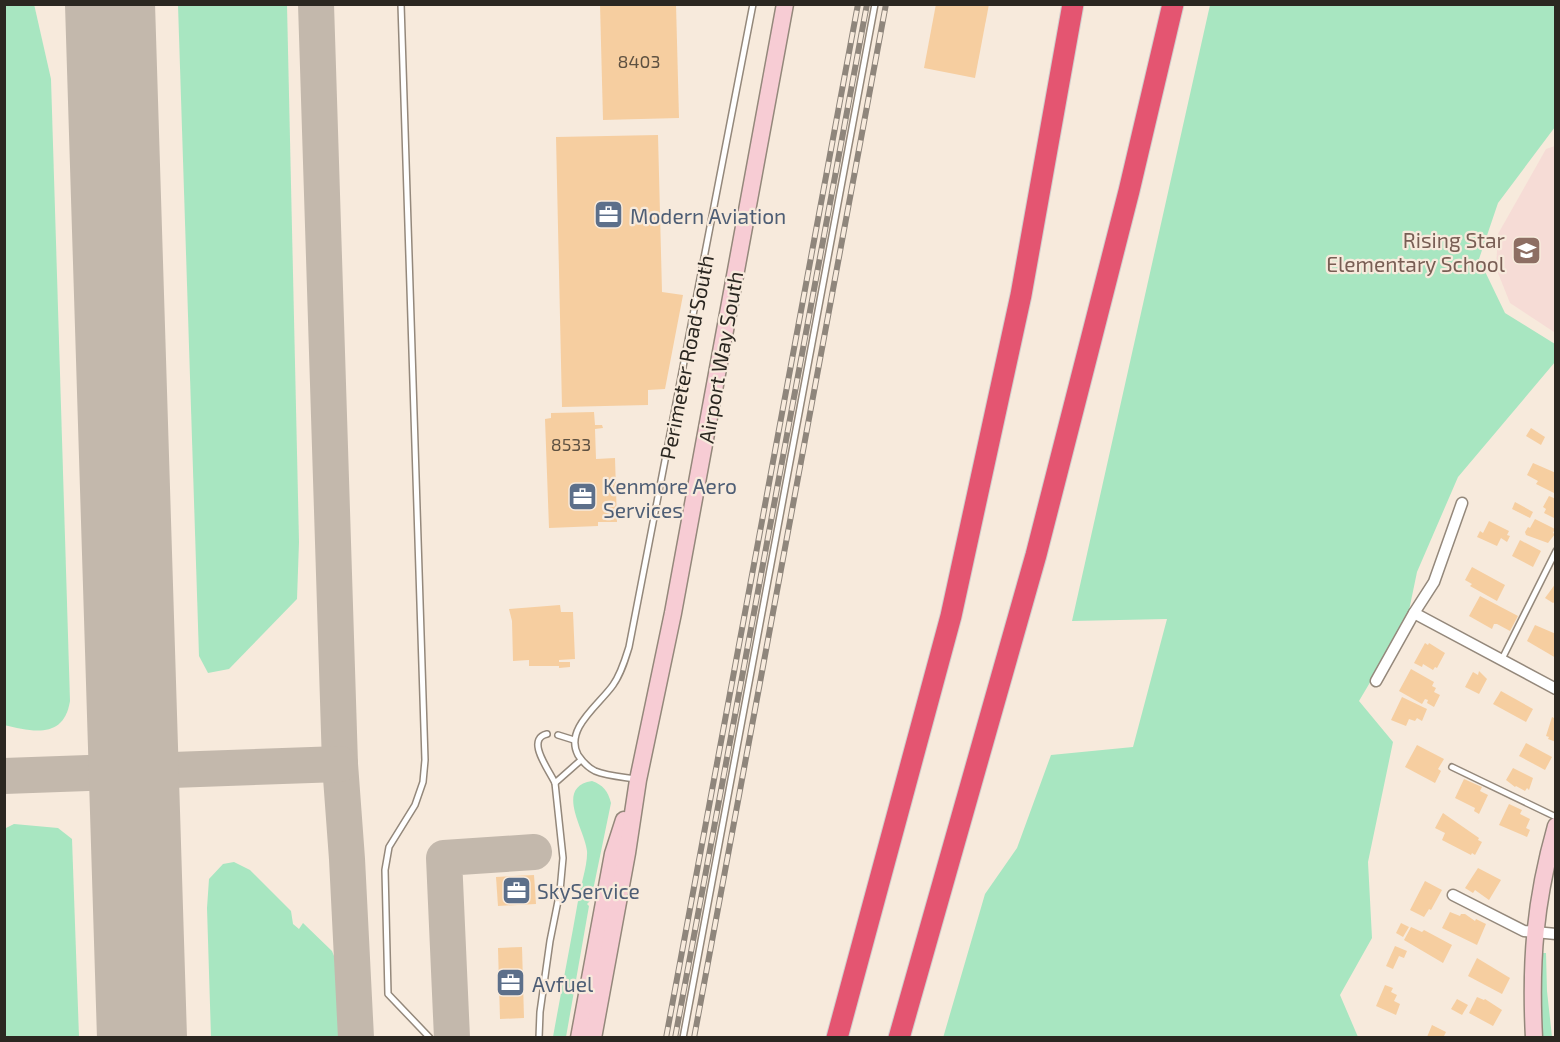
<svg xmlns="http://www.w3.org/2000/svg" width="1560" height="1042" font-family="'Exo 2',sans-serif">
<rect width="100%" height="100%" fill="#f7eadc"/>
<!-- education -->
<path fill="#f6dcd6" d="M1555,146L1556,328L1554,332L1510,303L1496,268L1498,234L1546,149Z"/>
<!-- green -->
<g fill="#a8e6c1">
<path d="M34,4L51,79L70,701C64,739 33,732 4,725V5Z"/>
<path d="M178,5H287L299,542L297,599L229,669L208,673L199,656Z"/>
<path d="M1210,5H1555V127L1498,203L1479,259L1505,313L1555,344V362L1458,477L1417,572L1407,620L1359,701L1393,742L1368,862L1372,938L1340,995L1358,1037L943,1038L985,894L1017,848L1051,755L1133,747L1167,619L1072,621Z"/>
<path d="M592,781C603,785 608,791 611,803L591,900L587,904L589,906L566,1037H553C561,992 570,947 578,901C580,887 588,864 587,851C585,830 554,787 592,781Z"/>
<path d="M14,824L58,828L72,839L79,1037H5L4,829Z"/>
<path d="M234,862L250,870L291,911L293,924L299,929L303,923L332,951L342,976L344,1037H211L207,908L209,879L223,864Z"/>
<path d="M1540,953H1546L1547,991L1552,1037H1541Z"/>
</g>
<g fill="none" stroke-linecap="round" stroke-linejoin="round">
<!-- taxiway -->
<g stroke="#c3b8ac" stroke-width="36">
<path d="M316,4L340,764L347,859L356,1038"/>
<path d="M4,776L340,764"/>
<path d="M452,1038L444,858L534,852"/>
</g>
<!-- runway -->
<path stroke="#c3b8ac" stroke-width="90" d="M110,4L142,1038"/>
</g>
<!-- building -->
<g fill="#f6cea0">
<path d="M600,4H676L679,118L603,120Z"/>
<path d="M936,4H989L975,78L924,68Z"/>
<path d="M658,135L662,292L683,295L665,389L648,390V405L562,407L556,137Z"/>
<path d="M594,412L595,425H602L603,428L595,429L596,459L615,458L617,522H598V526L549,528L545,419L551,418V413Z"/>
<path d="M1531,428L1545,437L1541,445L1526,436Z"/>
<path d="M1533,463L1556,473V494L1536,484L1538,481L1527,475Z"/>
<path d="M1549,496L1556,499V519L1544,513L1546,509L1543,507Z"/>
<path d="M1515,502L1533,512L1530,518L1512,509Z"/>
<path d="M1535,519L1555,529L1553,533L1555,534L1548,543L1526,535L1525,532L1528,527L1530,528Z"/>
<path d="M1489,521L1509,531L1507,535L1510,536L1507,542L1501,538L1497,546L1477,537L1480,531L1483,533Z"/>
<path d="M1520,540L1541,551L1533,567L1512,556Z"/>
<path d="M1472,567L1505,585L1497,601L1470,586L1472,584L1465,580Z"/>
<path d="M1556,583V601L1553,603L1545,598Z"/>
<path d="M1480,596L1518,616L1510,631L1497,624H1494L1492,629L1469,616Z"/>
<path d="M560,605L561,612H573L575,659L559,660V662H570V667L559,668V666H529V660L513,661L512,621L509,609Z"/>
<path d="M1535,625L1556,634V658L1527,641Z"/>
<path d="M1425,643L1428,645L1429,643L1445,653L1437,668L1435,667L1433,670L1423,664L1422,667L1414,663Z"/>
<path d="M1411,669L1434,682L1432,686L1436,688L1434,692L1440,695L1434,707L1427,703L1428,700L1425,699L1422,704L1399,691Z"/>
<path d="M1479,671L1487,679L1479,694L1465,687L1473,672L1478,675Z"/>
<path d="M1501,691L1533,709L1526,722L1493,704Z"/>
<path d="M1402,697L1427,709L1422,721L1417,718L1415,721L1409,719L1406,726L1391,720Z"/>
<path d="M1552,717L1556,719V742L1548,739L1549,737L1546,736Z"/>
<path d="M1526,743L1552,757L1545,770L1519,756Z"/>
<path d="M1417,745L1444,759L1438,769L1441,771L1435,783L1405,767Z"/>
<path d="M1513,768L1533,778L1529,790L1527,788L1525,791L1516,786L1515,787L1506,780Z"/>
<path d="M1464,779L1482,787L1480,791L1488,795L1479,814L1474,811L1475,808L1455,798Z"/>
<path d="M1509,804L1522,810L1520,814L1530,819L1526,828L1530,830L1527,837L1499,825Z"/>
<path d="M1443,813L1479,838L1478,840L1482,842L1475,855L1472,853L1471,855L1442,840L1445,833L1435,828Z"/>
<path d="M1478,868L1501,880L1489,900L1475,890L1473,893L1465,888Z"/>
<path d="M534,875L536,904L498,906L496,877Z"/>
<path d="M1425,881L1442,890L1431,910L1429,909L1424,917L1410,910Z"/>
<path d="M1450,912L1460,916L1461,914H1465L1475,921L1476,919L1486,924L1477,945L1442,928Z"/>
<path d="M1401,923L1409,927L1403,937L1396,933Z"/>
<path d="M1411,927L1422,932L1424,930L1452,945L1443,963L1404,940Z"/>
<path d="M1395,946L1407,951L1404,958L1399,956L1393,969L1386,966Z"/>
<path d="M522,947L524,1018L500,1019L498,948Z"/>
<path d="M1477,958L1510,978L1502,994L1468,976Z"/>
<path d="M1385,985L1393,988L1391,992L1397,995L1394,1001L1400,1004L1396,1015L1376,1006Z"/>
<path d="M1477,997L1484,1000L1485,999L1502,1010L1493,1026L1469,1013Z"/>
<path d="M1457,999L1468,1005L1462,1015L1451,1009Z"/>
<path d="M1432,1025L1446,1032L1443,1038L1427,1037Z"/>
</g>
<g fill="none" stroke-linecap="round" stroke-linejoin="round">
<defs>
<g id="lane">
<path d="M401,4L425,760L423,782L415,805L389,847L385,870L388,994L430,1038"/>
<path d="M1502,659L1556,551"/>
<path d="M547,734C525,739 549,770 555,783"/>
<path d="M558,735L574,740"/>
<path d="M1452,767L1556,817"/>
<path d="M636,779C623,777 607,776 595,771C589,768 582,761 578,755C564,729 599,705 613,685C621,674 625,660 629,647L753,4"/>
<path d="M539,1038L540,1012L550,941L560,891L563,858L555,783L581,760"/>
<path d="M683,1038L875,4"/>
</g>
<g id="street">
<path d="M1414,613L1556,689"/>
<path d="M1376,681L1414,613L1434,582L1462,503"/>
<path d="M1453,895L1524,931L1556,934"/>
</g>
<g id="secondary">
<path d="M579,1038L613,854L624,820"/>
<path d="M593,1038L627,853L638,780L673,613L785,4"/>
<path d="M1534,1038C1530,961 1535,900 1556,826"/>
</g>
<g id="highway">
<path d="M837,1038L951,616L1021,295L1073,4"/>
<path d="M899,1038L1036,555L1129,191L1173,4"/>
</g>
</defs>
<!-- lane casing -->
<use href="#lane" stroke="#94887b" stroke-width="8"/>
<!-- street casing -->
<use href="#street" stroke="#94887b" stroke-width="13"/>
<!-- secondary casing -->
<use href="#secondary" stroke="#94887b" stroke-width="19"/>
<!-- highway casing -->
<use href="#highway" stroke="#d0cfce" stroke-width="23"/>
<!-- lane -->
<use href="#lane" stroke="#fff" stroke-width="5"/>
<!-- street -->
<use href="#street" stroke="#fff" stroke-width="10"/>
<!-- secondary -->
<use href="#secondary" stroke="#f7ccd4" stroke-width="16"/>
<!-- highway -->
<use href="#highway" stroke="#e45571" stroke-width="21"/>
<defs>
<g id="rail">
<path d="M666,1038L858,4"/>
<path d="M675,1038L867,4"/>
<path d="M694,1038L886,4"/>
</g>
</defs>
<!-- rail casing -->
<use href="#rail" stroke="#8f867c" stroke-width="6"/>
<!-- rail -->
<use href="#rail" stroke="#f7eadc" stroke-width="4" stroke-dasharray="11" stroke-linecap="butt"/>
</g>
<!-- icons -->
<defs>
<symbol id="office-square" viewBox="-11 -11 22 22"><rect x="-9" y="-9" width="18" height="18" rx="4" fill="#5c6f8a" stroke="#f7eadc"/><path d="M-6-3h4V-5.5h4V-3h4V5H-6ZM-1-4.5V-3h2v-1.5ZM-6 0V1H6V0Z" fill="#fff"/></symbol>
<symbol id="school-square" viewBox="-11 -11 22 22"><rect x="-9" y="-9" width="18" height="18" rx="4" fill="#8d6e63" stroke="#f7eadc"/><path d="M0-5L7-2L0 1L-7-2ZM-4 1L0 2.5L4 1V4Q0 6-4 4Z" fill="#fff"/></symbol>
</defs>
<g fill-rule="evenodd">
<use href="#office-square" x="592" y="198" width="33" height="33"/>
<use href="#school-square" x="1510" y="234" width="33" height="33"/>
<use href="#office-square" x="566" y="480" width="33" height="33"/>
<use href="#office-square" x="500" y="874" width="33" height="33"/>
<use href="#office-square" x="494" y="966" width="33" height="33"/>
</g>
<g text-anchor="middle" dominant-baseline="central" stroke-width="4.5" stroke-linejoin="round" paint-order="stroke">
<!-- number labels -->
<g font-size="18" fill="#5e5141">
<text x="639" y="61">8403</text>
<text x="571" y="444">8533</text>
</g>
<!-- service labels -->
<g font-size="21" fill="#4e5e75" stroke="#f7eadc" text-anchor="start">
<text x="630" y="215">Modern Aviation</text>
<text x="603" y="485">Kenmore Aero<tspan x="603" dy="24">Services</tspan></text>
<text x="537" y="890">SkyService</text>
<text x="532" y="983">Avfuel</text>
</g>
<!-- education labels -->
<g font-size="21" fill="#785e54" stroke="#f7eadc" text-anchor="end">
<text x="1505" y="239">Rising Star<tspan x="1505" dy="24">Elementary School</tspan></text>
</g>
<!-- street labels -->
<g font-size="21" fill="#2b2721" stroke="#f7eadc">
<text transform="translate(686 357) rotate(-79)">Perimeter Road South</text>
<text transform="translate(720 357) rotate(-80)">Airport Way South</text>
</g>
</g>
<!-- border -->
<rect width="1560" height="1042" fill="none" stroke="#2b2721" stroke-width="12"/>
</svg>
